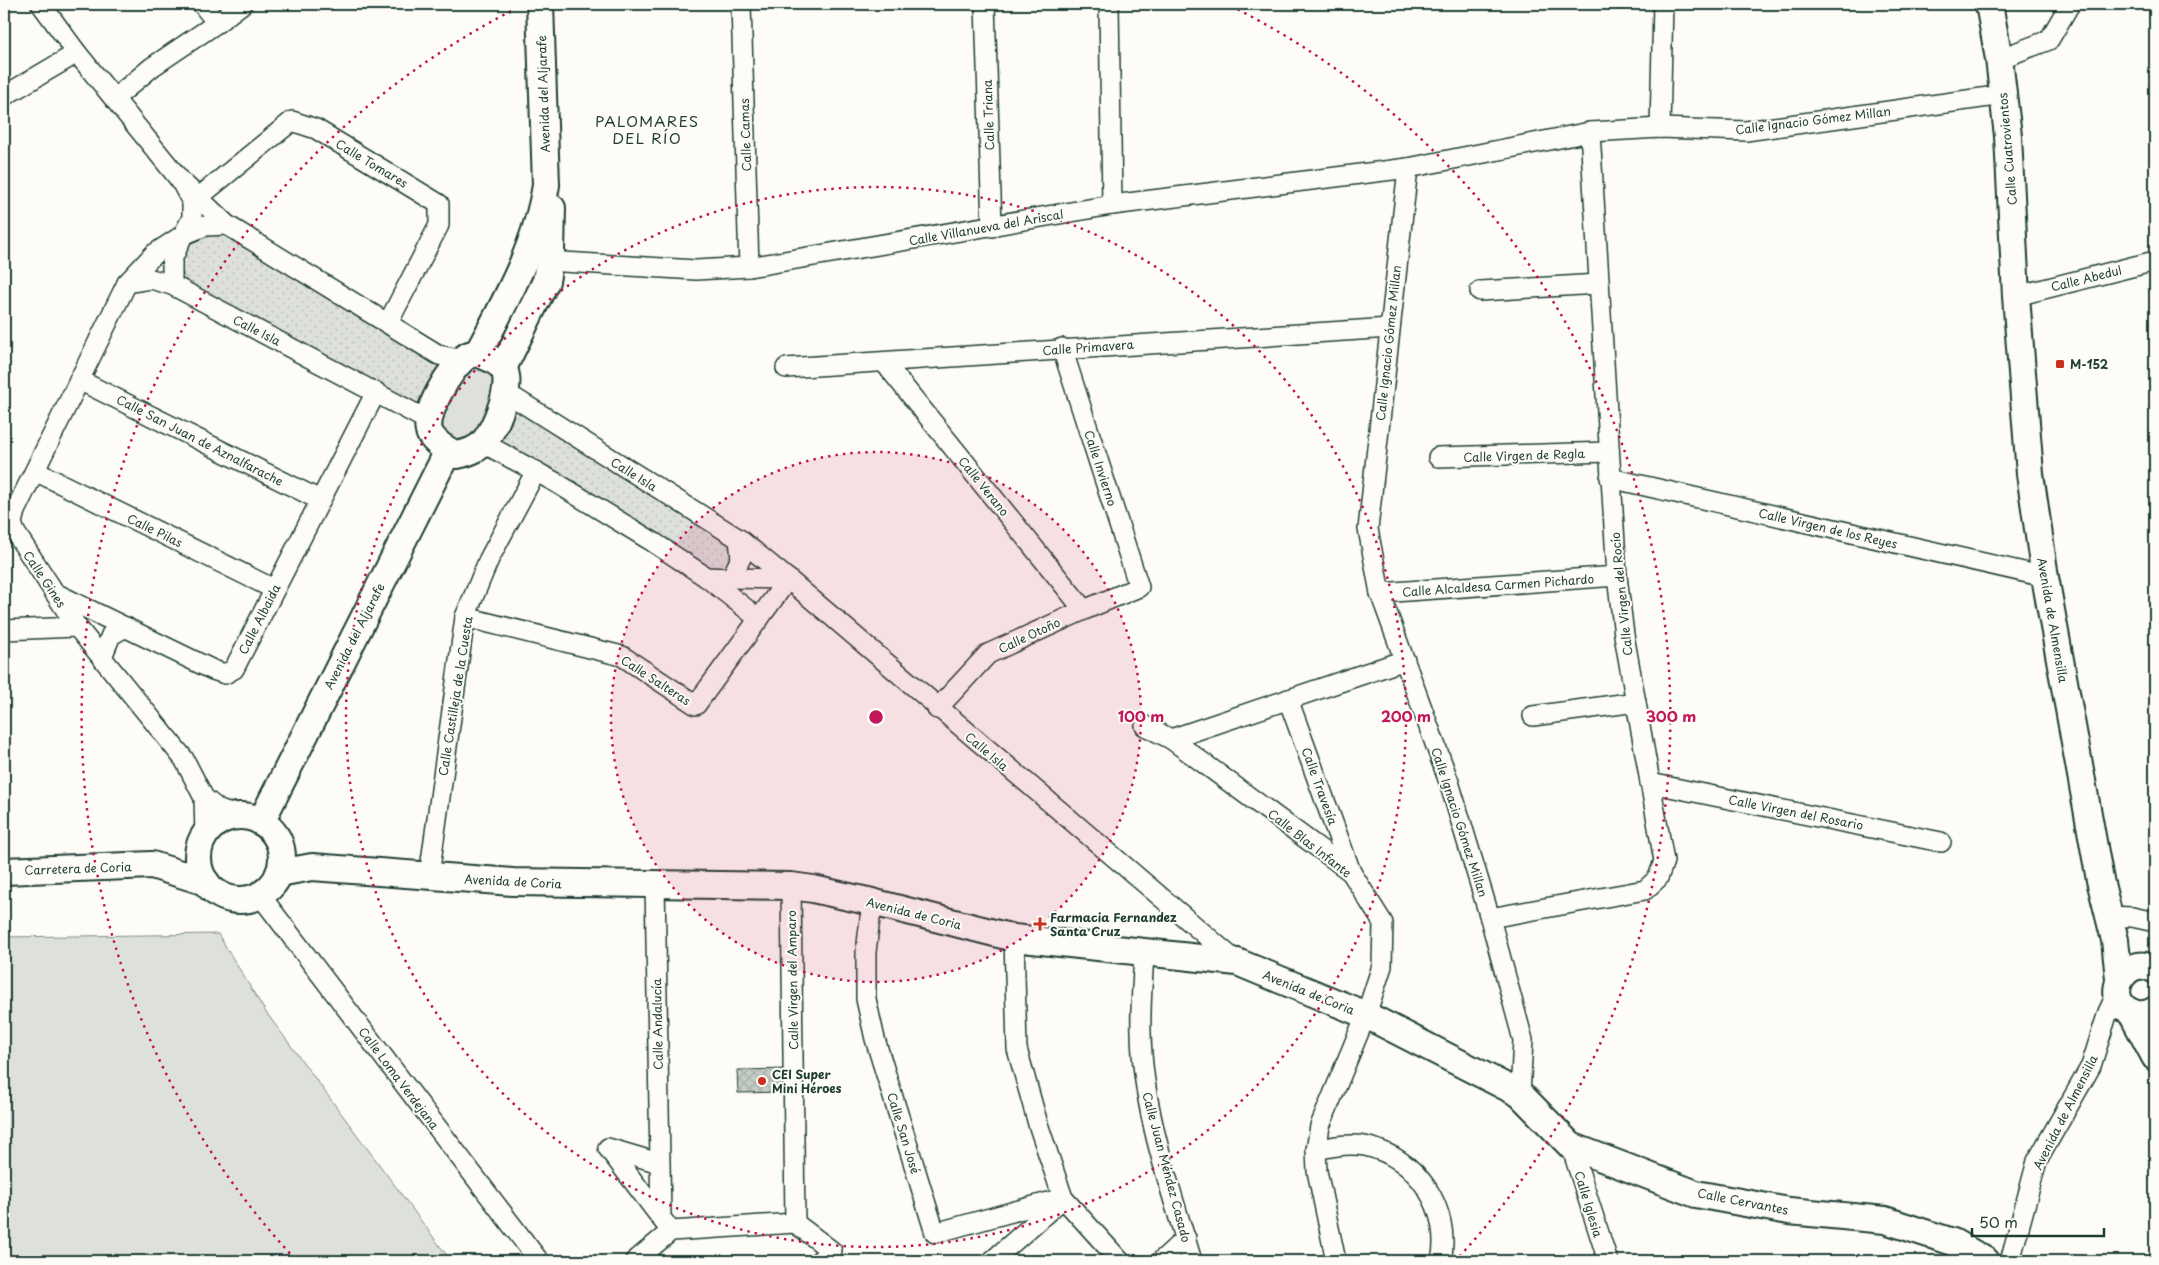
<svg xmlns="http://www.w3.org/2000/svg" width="2159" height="1265" font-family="'Playpen Sans',sans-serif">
<defs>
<pattern id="park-dots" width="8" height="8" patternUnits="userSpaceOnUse" patternTransform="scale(1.25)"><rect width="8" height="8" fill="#dde0db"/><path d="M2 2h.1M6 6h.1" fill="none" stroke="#bdc1bd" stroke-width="1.8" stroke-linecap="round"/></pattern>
<pattern id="building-cross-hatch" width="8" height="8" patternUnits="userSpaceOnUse" patternTransform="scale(1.25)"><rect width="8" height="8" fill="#c6cdc7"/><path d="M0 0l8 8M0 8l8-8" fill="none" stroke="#aab1ac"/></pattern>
</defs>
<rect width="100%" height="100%" fill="#fdfcf7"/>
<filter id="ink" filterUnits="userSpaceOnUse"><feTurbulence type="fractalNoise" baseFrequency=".02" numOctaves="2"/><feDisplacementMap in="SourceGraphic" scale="10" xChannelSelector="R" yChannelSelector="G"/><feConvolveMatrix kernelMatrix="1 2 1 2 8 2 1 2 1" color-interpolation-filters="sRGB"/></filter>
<g filter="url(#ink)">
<!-- green -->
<g fill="#dde0db" stroke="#7e8e88">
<path d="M473,369L488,372L495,383L489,411L471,439L459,443L442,431L440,418L445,402L465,372Z"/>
<path d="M218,934L265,1011L451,1261H4V937Z"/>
</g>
<!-- park -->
<g fill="url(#park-dots)" stroke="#7e8e88">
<path d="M221,232L441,361V367C430,378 427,389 424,403L419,406L189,284C181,275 176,253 188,245C197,238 210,234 221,232Z"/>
<path d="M509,402L729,542L734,552L730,568L714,571L494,438Z"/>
</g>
<!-- building -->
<path fill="url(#building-cross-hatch)" stroke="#1f3d34" d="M787,1069V1092L738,1093L737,1070Z"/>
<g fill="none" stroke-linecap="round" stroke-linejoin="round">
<defs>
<g id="street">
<path d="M41,4L77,53L180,180L227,225"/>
<path d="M202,4L217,23"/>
<path d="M741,4L749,267"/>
<path d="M985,4L992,227"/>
<path d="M1109,4L1112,205"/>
<path d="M1999,59L2049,40L2070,4"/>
<path d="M4,96L77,53"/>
<path d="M115,98L152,67L217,23L242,4"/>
<path d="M1660,128L1663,4"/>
<path d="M1408,168L1368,529L1380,593L1449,782L1490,918L1523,1040L1520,1094"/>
<path d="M180,180L192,202V218L183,235L154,254L127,283L15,511L12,523L15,532L77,627L184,759L204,798L205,835"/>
<path d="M199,197L292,121L316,129L439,204V225L388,323"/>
<path d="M563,262L696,270L749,267L1112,205L1408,168L1590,132L1660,128L1746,131L2003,95"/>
<path d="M127,283L151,279L172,285"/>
<path d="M1480,291L1599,284"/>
<path d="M2016,296L2155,261"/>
<path d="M884,362L1084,610"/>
<path d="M786,368L1390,328"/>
<path d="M79,380L320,500"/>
<path d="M429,421L172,285V260L183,235L205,226L227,225L439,355L462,360"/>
<path d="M483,443L555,482L653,542L706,577L731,578L741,558L739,539L505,392"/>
<path d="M1438,457L1609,452"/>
<path d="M35,471L274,589"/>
<path d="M1610,478L2045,577"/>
<path d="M739,539L788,579L1237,962"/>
<path d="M706,577L759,619"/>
<path d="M731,578L788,579"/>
<path d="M55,593L213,670L225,674L234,669L376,392"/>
<path d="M1380,593L1617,576"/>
<path d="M465,617L622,656L696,705L788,579"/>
<path d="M4,630L77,627"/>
<path d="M102,657L111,635L126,627"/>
<path d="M1288,699L1351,872"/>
<path d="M937,709L988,654L1084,610L1139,587L1062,348"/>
<path d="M1533,716L1636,702"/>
<path d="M1145,726L1171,739L1405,660"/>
<path d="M1171,739L1351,872L1383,923L1382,966L1366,1015L1320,1126L1316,1150L1317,1171L1336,1261"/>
<path d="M1650,783L1941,842"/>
<path d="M204,798L219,810L237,816"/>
<path d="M429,876L465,617L489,559L536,471"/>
<path d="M655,884L661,1218L671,1231"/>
<path d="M791,886L795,1223"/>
<path d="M260,895L539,1261"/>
<path d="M872,902L866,952V999L875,1039L935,1233L1063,1198"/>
<path d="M2108,916L2132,917L2155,922"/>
<path d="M1490,918L1645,890L1658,878L1664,861L1624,635L1617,576L1590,132"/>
<path d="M1014,938L1017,1049L1038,1124L1063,1198L1120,1261"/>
<path d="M1144,952C1143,978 1140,1005 1141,1032C1142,1109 1170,1187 1192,1261"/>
<path d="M1571,1146L1608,1261"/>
<path d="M1316,1150C1332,1146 1348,1143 1365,1146C1417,1157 1452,1209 1441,1261"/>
<path d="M659,1163L608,1148L661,1218"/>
<path d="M635,1261L671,1231L795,1223L832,1251L819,1261"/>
<path d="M992,1261L1060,1201"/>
<path d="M1161,1261L1186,1238"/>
<path d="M2010,1261L2037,1161L2091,1066L2108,1012L2117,993"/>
</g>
<g id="secondary">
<path d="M1989,4L1999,59L2008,136L2016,296L2030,474L2045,577L2100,880L2115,940L2119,979"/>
<path d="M478,353C506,300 537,245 546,185L540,4"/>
<path d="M478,353C487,357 499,361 504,370C513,386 495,428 484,442C477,450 467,453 457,455C446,450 436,444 430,434C421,416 451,366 467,356C470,354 474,354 478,353Z"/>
<path d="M503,368L546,281L551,251L552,208"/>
<circle cx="240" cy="858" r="42"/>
<path d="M261,822L448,451"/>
<path d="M4,871L152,865L206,882"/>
<path d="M279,873L312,867L513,882L791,886L813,889L872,902L1014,938L1237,962L1366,1015L1520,1094L1571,1146L1696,1194L1789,1211L1885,1220L1953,1242L1986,1261"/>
<path d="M2155,970C2128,952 2101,995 2129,1011C2138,1016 2147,1015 2155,1010"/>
<path d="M2131,1012L2155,1057"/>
</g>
</defs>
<!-- street casing -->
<use href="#street" stroke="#1f3d34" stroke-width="22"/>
<!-- secondary casing -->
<use href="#secondary" stroke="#1f3d34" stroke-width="30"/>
<!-- street -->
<use href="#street" stroke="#fdfcf7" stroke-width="19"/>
<!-- secondary -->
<use href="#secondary" stroke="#fdfcf7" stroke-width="26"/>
</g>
</g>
<!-- distance rings -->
<circle cx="876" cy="717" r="265" fill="#c2185b" fill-opacity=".12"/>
<g fill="none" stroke="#c2185b" stroke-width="2.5" stroke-dasharray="2.5 5">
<circle cx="876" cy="717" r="265"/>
<circle cx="876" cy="717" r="530"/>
<path d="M295 1259A795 795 0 0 1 521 6M1231 6A795 795 0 0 1 1457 1259"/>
</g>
<!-- markers -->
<g fill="#c8321e" stroke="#fdfcf7" stroke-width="2">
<rect x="2055" y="359" width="10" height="10" rx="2.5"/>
<path d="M1037.5 916.5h5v5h5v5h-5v5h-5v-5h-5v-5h5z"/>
<circle cx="762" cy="1081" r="5"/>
</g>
<g text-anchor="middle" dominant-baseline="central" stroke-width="4" stroke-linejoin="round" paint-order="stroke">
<!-- street labels -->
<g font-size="12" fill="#1f3d34" stroke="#fdfcf7">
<text transform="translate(543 94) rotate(-92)">Avenida del Aljarafe</text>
<text transform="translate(988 115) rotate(-92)">Calle Triana</text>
<text transform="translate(1813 120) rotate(-7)">Calle Ignacio Gómez Millan</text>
<text transform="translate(745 135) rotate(-92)">Calle Camas</text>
<text transform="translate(2007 149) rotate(-95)">Calle Cuatrovientos</text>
<text transform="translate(372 163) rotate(31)">Calle Tomares</text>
<text transform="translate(986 227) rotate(-10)">Calle Villanueva del Ariscal</text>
<text transform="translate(2086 278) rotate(-14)">Calle Abedul</text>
<text transform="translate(257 330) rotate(27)">Calle Isla</text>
<text transform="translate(1388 343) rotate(-84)">Calle Ignacio Gómez Millan</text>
<text transform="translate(1088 347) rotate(-4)">Calle Primavera</text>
<text transform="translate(200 440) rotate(27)">Calle San Juan de Aznalfarache</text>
<text transform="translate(1524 455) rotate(-2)">Calle Virgen de Regla</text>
<text transform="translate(1101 468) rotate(72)">Calle Invierno</text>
<text transform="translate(634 474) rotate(32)">Calle Isla</text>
<text transform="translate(984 486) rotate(51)">Calle Verano</text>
<text transform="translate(1828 528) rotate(13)">Calle Virgen de los Reyes</text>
<text transform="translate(155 530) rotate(26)">Calle Pilas</text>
<text transform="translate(45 579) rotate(56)">Calle Gines</text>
<text transform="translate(1498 585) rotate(-4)">Calle Alcaldesa Carmen Pichardo</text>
<text transform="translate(1621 594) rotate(-96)">Calle Virgen del Rocío</text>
<text transform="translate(259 619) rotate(-63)">Calle Albaida</text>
<text transform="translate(2053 620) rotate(80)">Avenida de Almensilla</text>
<text transform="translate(1029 635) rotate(-25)">Calle Otoño</text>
<text transform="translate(354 636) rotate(-63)">Avenida del Aljarafe</text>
<text transform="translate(656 680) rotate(33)">Calle Salteras</text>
<text transform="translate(455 696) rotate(-81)">Calle Castilleja de la Cuesta</text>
<text transform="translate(987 751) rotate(40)">Calle Isla</text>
<text transform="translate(1320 786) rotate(70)">Calle Travesía</text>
<text transform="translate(1796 812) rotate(11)">Calle Virgen del Rosario</text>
<text transform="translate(1460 822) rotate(72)">Calle Ignacio Gómez Millan</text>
<text transform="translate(1310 843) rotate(38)">Calle Blas Infante</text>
<text transform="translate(78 868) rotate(-2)">Carretera de Coria</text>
<text transform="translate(513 881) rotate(3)">Avenida de Coria</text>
<text transform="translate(914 913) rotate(14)">Avenida de Coria</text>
<text transform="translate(792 980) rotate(-91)">Calle Virgen del Amparo</text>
<text transform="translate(1309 992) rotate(22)">Avenida de Coria</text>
<text transform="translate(657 1024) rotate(-91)">Calle Andalucía</text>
<text transform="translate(399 1078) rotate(53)">Calle Loma Verdejana</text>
<text transform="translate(2065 1112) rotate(-63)">Avenida de Almensilla</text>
<text transform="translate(904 1133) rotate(73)">Calle San José</text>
<text transform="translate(1167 1167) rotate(75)">Calle Juan Méndez Casado</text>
<text transform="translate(1743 1201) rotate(11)">Calle Cervantes</text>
<text transform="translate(1589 1204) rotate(73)">Calle Iglesia</text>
</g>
<!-- poi labels -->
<g font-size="12" font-weight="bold" fill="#1f3d34" stroke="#fdfcf7" text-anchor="start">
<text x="2070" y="364">M-152</text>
<text x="1050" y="917">Farmacia Fernandez<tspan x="1050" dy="14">Santa Cruz</tspan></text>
<text x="772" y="1074">CEI Super<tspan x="772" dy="14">Mini Héroes</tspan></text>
</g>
<!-- quarter labels -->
<g font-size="15" letter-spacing="1" fill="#1f3d34" stroke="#fdfcf7">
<text x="647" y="120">PALOMARES<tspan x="647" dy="17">DEL RÍO</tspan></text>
</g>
</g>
<circle cx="876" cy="717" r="8" fill="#c2185b" stroke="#fdfcf7" stroke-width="2.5"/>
<g font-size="15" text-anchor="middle" font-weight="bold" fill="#c2185b" stroke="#fdfcf7" stroke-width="4" stroke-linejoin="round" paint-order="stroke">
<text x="1141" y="722">100 m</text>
<text x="1406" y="722">200 m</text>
<text x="1671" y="722">300 m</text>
</g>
<!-- margin -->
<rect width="2159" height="1265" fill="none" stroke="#fdfcf7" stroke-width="20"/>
<rect x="10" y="10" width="2139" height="1245" fill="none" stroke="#1f3d34" stroke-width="2" filter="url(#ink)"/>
<!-- scale -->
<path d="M1972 1228v8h132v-8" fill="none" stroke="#1f3d34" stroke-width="2.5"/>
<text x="1979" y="1228" font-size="15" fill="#1f3d34" stroke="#fdfcf7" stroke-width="4" paint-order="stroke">50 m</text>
</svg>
